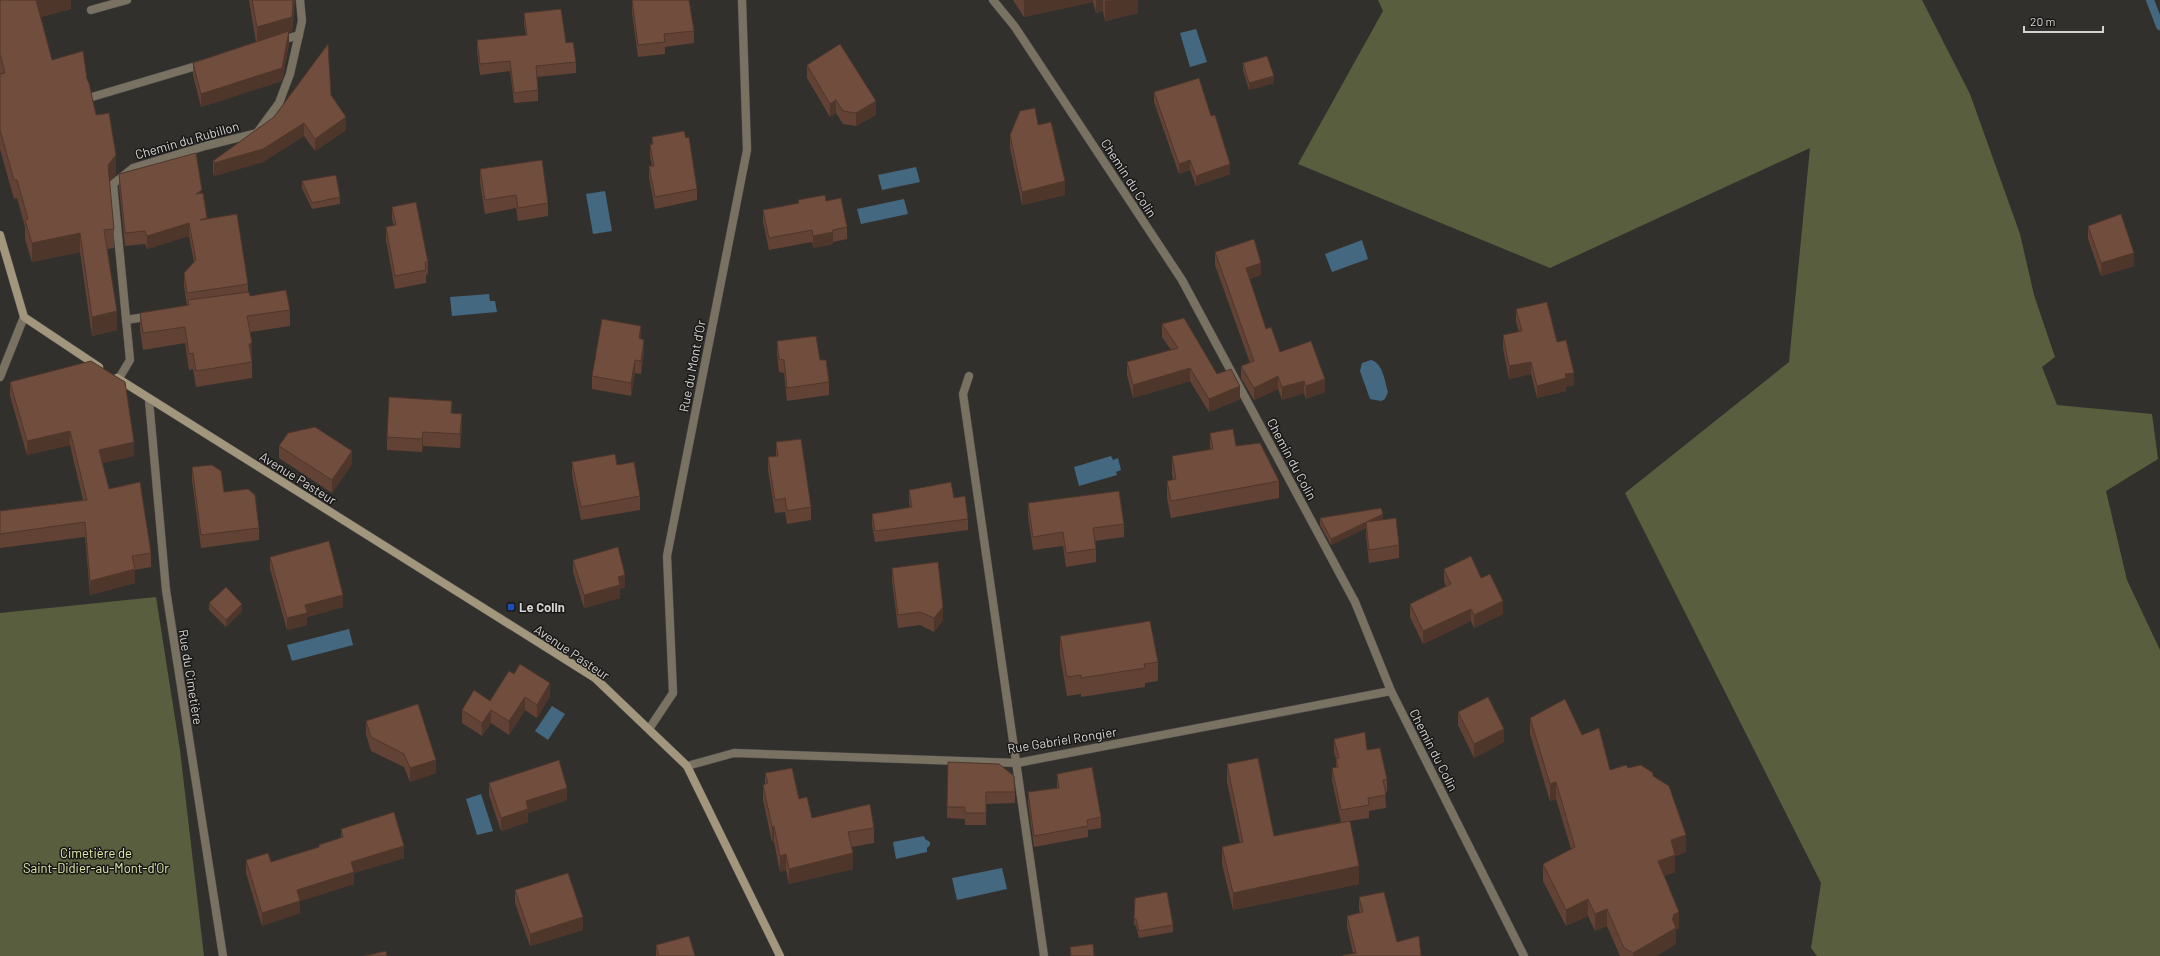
<svg xmlns="http://www.w3.org/2000/svg" width="2160" height="956" font-family="Barlow,sans-serif">
<rect width="100%" height="100%" fill="#32302d"/>
<!-- green -->
<g fill="#595e3e">
<path d="M1378,0H1922L1970,94L2020,234L2034,295L2055,357L2042,367L2057,405L2152,414L2158,459L2106,491L2127,580L2160,650V956H1817L1811,948L1821,883L1625,493L1789,362L1810,148L1550,268L1298,164L1383,11Z"/>
<path d="M156,597L180,750L204,956H0V613Z"/>
</g>
<!-- water -->
<g fill="#44687f">
<path d="M1196,29L1207,62L1190,67L1180,33Z"/>
<path d="M916,167L920,182L882,190L878,175Z"/>
<path d="M605,191L612,231L593,234L586,194Z"/>
<path d="M904,199L908,214L861,224L857,209Z"/>
<path d="M1362,240L1368,259L1332,272L1325,254Z"/>
<path d="M489,294L490,301H495L497,312L452,316L450,297Z"/>
<path d="M1371,360C1383,363 1385,382 1388,392L1385,399L1381,401L1370,399L1360,371L1362,363Z"/>
<path d="M1111,456L1113,460L1118,458L1121,470L1116,472L1117,475L1079,486L1074,467Z"/>
<path d="M349,629L353,645L292,661L287,645Z"/>
<path d="M552,706L565,714L548,740L535,731Z"/>
<path d="M481,794L493,831L477,835L466,799Z"/>
<path d="M924,836L925,839L930,842V845L927,848V852L896,859L893,842Z"/>
<path d="M1002,868L1007,889L957,900L952,878Z"/>
</g>
<g fill="none" stroke-linecap="round" stroke-linejoin="round">
<!-- stream -->
<path stroke="#44687f" stroke-width="8" d="M2150,0L2160,26"/>
<defs>
<g id="lane">
<path d="M91,10L127,0"/>
<path d="M279,41L299,35"/>
<path d="M92,97L203,64"/>
<path d="M126,320L151,316"/>
</g>
<g id="street">
<path d="M993,0L1015,27L1182,280L1355,602L1391,691L1524,956"/>
<path d="M969,376L963,394L1044,956"/>
<path d="M0,377L24,317"/>
<path d="M118,380L130,360L113,184L133,168L205,146L257,133L279,103L290,74L302,21L300,0"/>
<path d="M149,400L166,590L223,956"/>
<path d="M649,729L673,693L667,556L747,150L742,0"/>
<path d="M687,766L734,753L1017,763L1391,691"/>
</g>
<g id="secondary">
<path d="M0,235L24,317L99,367"/>
<path d="M117,378L595,678L687,766L780,956"/>
</g>
</defs>
<!-- lane casing -->
<use href="#lane" stroke="#4f4d4b" stroke-width="9"/>
<!-- street casing -->
<use href="#street" stroke="#4f4d4b" stroke-width="9"/>
<!-- secondary casing -->
<use href="#secondary" stroke="#4f4d4b" stroke-width="9"/>
<!-- lane -->
<use href="#lane" stroke="#797262" stroke-width="8"/>
<!-- street -->
<use href="#street" stroke="#797262" stroke-width="8"/>
<!-- secondary -->
<use href="#secondary" stroke="#a2967d" stroke-width="8"/>
</g>
<!-- wall -->
<g fill="#614235">
<path d="M0,0H71V9L41,17L52,60L87,79L96,115L116,174L109,182L114,229V248L107,249L117,330L92,336L80,252L32,262L25,239V227L17,198L14,199L0,149Z"/>
<path d="M249,0H295L292,32H289V44L282,81L201,107L193,75V63L256,42Z"/>
<path d="M632,0L694,31V43L665,47V54L638,57L632,12Z"/>
<path d="M1013,0H1138V13L1105,21L1103,11L1096,13L1093,2L1024,17Z"/>
<path d="M524,13L566,43L576,62V73L537,77L538,90V101L514,103L510,71L480,75L477,51V40L526,35L524,24Z"/>
<path d="M1243,63L1274,83L1249,90L1243,70Z"/>
<path d="M807,65L876,115L856,126L843,124L836,113L830,117L807,78Z"/>
<path d="M1154,92L1211,116L1230,174L1196,186L1190,170L1179,174L1154,102Z"/>
<path d="M331,95L346,130L315,151L304,136L263,162L214,176L213,173V161Z"/>
<path d="M1038,125L1065,195L1022,205L1010,148V135Z"/>
<path d="M652,137L686,138L697,189V200L655,209L649,178V166H652L650,156V145L652,144Z"/>
<path d="M480,169L548,203V216L518,221L516,208L485,214L480,182Z"/>
<path d="M119,174L202,193L207,219L248,284V292L250,296L290,310V326L250,332L252,362V378L196,387L193,369L189,370L185,343L143,350L140,330V313L187,306L184,286V273L194,262L189,236L147,249L145,244L125,246L119,187Z"/>
<path d="M302,181L340,197V204L312,209L302,188Z"/>
<path d="M798,200L826,201L847,227V239L833,242V244L813,248L812,242L769,250L763,222V210L798,204Z"/>
<path d="M392,207L428,262V274L426,275V283L395,289L386,240V227L394,226L392,219Z"/>
<path d="M2088,226L2134,266L2101,276L2088,239Z"/>
<path d="M1215,252L1261,275L1249,279L1266,329L1280,352L1325,392L1306,399L1304,393L1282,400L1278,389L1254,400L1241,378V366L1250,363L1215,265Z"/>
<path d="M1516,309L1557,342L1574,385L1566,387V391L1537,398L1531,374L1509,379L1503,348V335L1519,332L1516,322Z"/>
<path d="M1162,324L1217,374L1240,399L1209,412L1190,381L1133,398L1127,375V362L1171,350L1162,337Z"/>
<path d="M641,339L644,353L641,374L635,373L631,396L592,389V376Z"/>
<path d="M777,341L829,382V395L787,401L784,373L779,372L777,355Z"/>
<path d="M10,382L134,456L102,463L109,489L151,553V567L135,570V583L90,595L85,537L0,548V511L83,500L70,445L27,455L10,396Z"/>
<path d="M462,427L460,448L423,446L422,452L387,450V437Z"/>
<path d="M1210,433L1236,446L1279,481V498L1171,518L1167,498V481L1173,480L1172,474V456L1210,450Z"/>
<path d="M776,442L811,507V520L787,524L785,512L775,513L768,470V457L776,456Z"/>
<path d="M279,446L352,464L332,493L279,458Z"/>
<path d="M572,462L617,465L640,496V510L581,520L572,475Z"/>
<path d="M192,467L224,492L259,528V540L201,548L192,480Z"/>
<path d="M909,490L954,498L968,519V530L875,542L872,525V514L910,507L909,501Z"/>
<path d="M1028,503L1124,524V537L1095,541L1096,549V562L1066,567L1063,546L1033,550L1028,516Z"/>
<path d="M1320,518L1383,520L1399,545V558L1369,563L1366,535V528L1331,545L1320,525Z"/>
<path d="M270,557L343,607L307,617V625L287,630L270,569Z"/>
<path d="M573,560L625,587L620,589V598L584,608L573,572Z"/>
<path d="M892,568L943,620L934,632L920,625L898,628L892,581Z"/>
<path d="M1444,569L1481,578L1503,614L1474,628L1471,621L1423,644L1410,617V604L1446,586L1444,581Z"/>
<path d="M209,603L242,611L226,627L209,610Z"/>
<path d="M1060,636L1158,662V681L1145,683V687L1081,697V694L1067,696L1060,655Z"/>
<path d="M509,671L550,696L537,718L525,710L509,735L491,723L482,736L462,723V710L490,701Z"/>
<path d="M1458,712L1504,742L1474,758L1458,725Z"/>
<path d="M1530,718L1582,735L1610,770L1628,768L1653,777L1686,852L1675,856V872L1664,876L1679,928L1676,930V944L1656,956H1620L1607,926L1595,931L1588,916L1566,926L1543,881V864L1571,849L1556,799L1550,801L1530,734Z"/>
<path d="M366,721L436,773L410,782L404,767L371,751L366,734Z"/>
<path d="M1334,739L1367,750L1387,779V792H1385L1386,808L1369,811V818L1350,821L1359,884L1233,910L1222,864V847L1240,843L1227,782V764L1274,836L1341,822L1332,780V768L1336,767V759L1334,752Z"/>
<path d="M948,762L1015,792V803L986,804V825H965V819L947,818Z"/>
<path d="M765,773L799,799L812,818L874,828V843L852,847L853,869L789,884L786,870L780,872L774,842H772L763,800V785L765,784Z"/>
<path d="M1057,774L1101,817V828L1088,830V837L1034,847L1028,803V792L1057,788Z"/>
<path d="M489,783L567,800L528,813V822L501,831L489,795Z"/>
<path d="M341,829L404,858L354,873V884L300,901V913L262,926L246,873V860L271,862L319,848V845L341,838Z"/>
<path d="M515,890L583,930L530,946L515,903Z"/>
<path d="M1359,897L1397,942L1353,953L1347,927V916L1360,913L1359,909Z"/>
<path d="M1135,898L1173,925V932L1139,938L1136,926L1134,925Z"/>
<path d="M656,945L695,956H656Z"/>
</g>
<!-- shaded-wall -->
<g fill="#4f362b">
<path d="M36,0H71V9L36,18Z"/>
<path d="M293,0H295L292,32H289V44L282,81L201,107V94L257,42V27Z"/>
<path d="M1024,0H1093V2L1024,17Z"/>
<path d="M1096,0H1103V11L1096,13Z"/>
<path d="M1112,0H1138V13L1105,21V1Z"/>
<path d="M1274,76V83L1249,90V83Z"/>
<path d="M836,100V113L830,117V104Z"/>
<path d="M876,101V115L856,126V113Z"/>
<path d="M346,117V130L315,151V139Z"/>
<path d="M304,123V136L263,162L214,176V163Z"/>
<path d="M116,155V174L108,184V165Z"/>
<path d="M1190,160V170L1179,174V164Z"/>
<path d="M1230,164V174L1196,186V176Z"/>
<path d="M1065,181V195L1022,205V192Z"/>
<path d="M189,223V236L147,249V236Z"/>
<path d="M833,232V244L813,248V236Z"/>
<path d="M80,233V252L32,262V243Z"/>
<path d="M2134,253V266L2101,276V263Z"/>
<path d="M1261,263V275L1246,280V268Z"/>
<path d="M117,311V330L92,336V317Z"/>
<path d="M641,326V339L639,338Z"/>
<path d="M644,340V353L641,374V361Z"/>
<path d="M252,343V359L249,344Z"/>
<path d="M635,360V373L631,396V383Z"/>
<path d="M1531,362V374L1509,379V366Z"/>
<path d="M1190,368V381L1133,398V385Z"/>
<path d="M1574,373V385L1566,387V391L1537,398V386L1565,374Z"/>
<path d="M1278,376V389L1254,400V388Z"/>
<path d="M1325,379V392L1306,399V386Z"/>
<path d="M1304,381V393L1282,400V387Z"/>
<path d="M1240,386V399L1209,412V399Z"/>
<path d="M462,414V427L460,448V434Z"/>
<path d="M70,431V445L27,455V441Z"/>
<path d="M423,432V446L422,452V439Z"/>
<path d="M134,442V456L99,464V450Z"/>
<path d="M352,451V464L332,493V480Z"/>
<path d="M1383,514V520L1366,522V528L1331,545V539Z"/>
<path d="M135,569V583L90,595V581Z"/>
<path d="M625,575V587L620,589V598L584,608V595L618,577Z"/>
<path d="M343,595V607L307,617V625L287,630V618L305,605Z"/>
<path d="M1503,601V614L1474,628V615Z"/>
<path d="M242,604V611L226,627V620Z"/>
<path d="M943,607V620L934,632V618Z"/>
<path d="M1471,609V621L1423,644V631Z"/>
<path d="M550,683V696L537,718V705Z"/>
<path d="M525,697V710L509,735V721Z"/>
<path d="M491,710V723L482,736V723Z"/>
<path d="M1504,729V742L1474,758V744Z"/>
<path d="M436,760V773L410,782V768Z"/>
<path d="M1556,782V799L1550,801V784Z"/>
<path d="M567,788V800L528,813V822L501,831V818L526,801Z"/>
<path d="M774,826V842H772V827Z"/>
<path d="M1686,835V852L1675,856V872L1658,878V861L1671,840Z"/>
<path d="M404,846V858L354,873V884L300,901V913L262,926V913L297,890L351,862Z"/>
<path d="M853,853V869L789,884V869Z"/>
<path d="M786,854V870L780,872V856Z"/>
<path d="M1359,866V884L1233,910V893Z"/>
<path d="M1588,899V916L1566,926V910Z"/>
<path d="M1607,909V926L1595,931V914Z"/>
<path d="M1679,912V928L1676,930V944L1656,956H1633V953L1672,918L1673,915Z"/>
<path d="M583,917V930L530,946V934Z"/>
</g>
<!-- building -->
<g fill="#714d3e" stroke="#4f362b">
<path d="M0,0H36L52,60L83,51L87,79L89,83L96,115L109,113L116,155L108,165L114,229L104,230L117,311L92,317L80,233L32,243L25,220L28,219L17,180H14L0,130V74L5,73L0,54Z"/>
<path d="M252,0H293L292,17L257,27Z"/>
<path d="M632,0H689L694,31L664,34L665,42L638,45Z"/>
<path d="M561,9L566,43L573,42L576,62L536,66L538,90L514,93L510,61L480,64L477,40L527,35L524,13Z"/>
<path d="M289,31L282,68L201,94L193,63Z"/>
<path d="M328,44L331,95L346,117L315,139L304,123L263,149L214,163L213,161L274,117Z"/>
<path d="M840,44L876,101L856,113L843,111L836,100L830,104L807,65Z"/>
<path d="M1267,56L1274,76L1249,83L1243,63Z"/>
<path d="M1199,78L1211,116L1215,115L1230,164L1196,176L1190,160L1179,164L1154,92Z"/>
<path d="M1035,108L1038,125L1051,122L1065,181L1022,192L1010,135L1020,111Z"/>
<path d="M684,131L686,138L689,137L697,189L655,197L649,166H654L650,145L653,144L652,137Z"/>
<path d="M196,153L202,190L196,194L203,193L207,218L200,220L237,214L248,284L187,293L184,273L196,260L189,223L147,236L145,231L125,233L119,174Z"/>
<path d="M542,160L548,203L518,208L516,195L485,200L480,169Z"/>
<path d="M336,175L340,197L312,203L302,181Z"/>
<path d="M825,195L826,201L841,198L847,227L833,230V232L813,236L812,230L769,238L763,210L799,203L798,200Z"/>
<path d="M416,202L428,262H425L426,270L395,276L386,227L396,225L392,207Z"/>
<path d="M2121,214L2134,253L2101,263L2088,226Z"/>
<path d="M1254,239L1261,263L1246,268L1266,329L1271,327L1280,352L1311,341L1325,379L1306,386L1304,381L1282,387L1278,376L1254,388L1241,366L1254,361L1215,252Z"/>
<path d="M286,290L290,310L247,316L252,343L249,344L252,362L196,371L193,353L189,354L185,327L143,333L140,313L189,305L188,300L249,292L250,296Z"/>
<path d="M1547,302L1557,342L1566,340L1574,373L1565,374L1566,378L1537,386L1531,362L1509,366L1503,335L1522,331L1516,309Z"/>
<path d="M1184,318L1217,374L1231,369L1240,386L1209,399L1190,368L1133,385L1127,362L1178,348L1162,324Z"/>
<path d="M602,319L641,326L639,338L644,340L641,361L635,360L631,383L592,376Z"/>
<path d="M816,336L820,360H826L829,382L787,388L784,360L779,359L777,341Z"/>
<path d="M91,361L125,382L134,442L99,450L109,489L140,482L151,553L132,556L135,569L90,581L85,522L0,534V511L87,500L70,431L27,441L10,382Z"/>
<path d="M389,397L452,401L451,413L462,414L460,434L423,432L422,439L387,437Z"/>
<path d="M315,427L352,451L332,480L279,446L288,433Z"/>
<path d="M1233,429L1236,446L1260,443L1279,481L1171,501L1167,481L1176,479L1172,456L1213,449L1210,433Z"/>
<path d="M801,439L811,507L787,511L785,498L775,500L768,457L778,456L776,442Z"/>
<path d="M615,454L617,465L634,462L640,496L581,507L572,462Z"/>
<path d="M212,465L221,471L224,492L248,489L255,495L259,528L201,535L192,467Z"/>
<path d="M951,482L954,498L965,496L968,519L875,531L872,514L912,507L909,490Z"/>
<path d="M1119,491L1124,524L1093,528L1096,549L1066,553L1063,532L1033,537L1028,503Z"/>
<path d="M1381,508L1383,514L1331,539L1320,518Z"/>
<path d="M1396,518L1399,545L1369,550L1366,522Z"/>
<path d="M329,541L343,595L305,605L307,613L287,618L270,557Z"/>
<path d="M618,547L625,575L618,577L620,585L584,595L573,560Z"/>
<path d="M1471,556L1481,578L1490,574L1503,601L1474,615L1471,609L1423,631L1410,604L1451,584L1444,569Z"/>
<path d="M938,562L943,607L934,618L920,612L898,615L892,568Z"/>
<path d="M226,587L242,604L226,620L209,603Z"/>
<path d="M1150,621L1158,662L1144,664L1145,668L1081,678V675L1067,677L1060,636Z"/>
<path d="M520,664L550,683L537,705L525,697L509,721L491,710L482,723L462,710L474,690L490,701L509,671L514,674Z"/>
<path d="M1488,697L1504,729L1474,744L1458,712Z"/>
<path d="M1565,699L1582,735L1599,728L1610,770L1626,765L1628,768L1641,765L1653,773V776L1669,786L1686,835L1671,840L1675,855L1658,861L1679,912L1673,915L1674,917L1672,918L1676,928L1633,953L1624,948L1607,909L1595,914L1588,899L1566,910L1543,864L1575,847L1556,782L1550,784L1530,718Z"/>
<path d="M418,704L436,760L410,768L404,754L371,737L366,721Z"/>
<path d="M1365,732L1367,750L1380,748L1387,779L1383,780L1386,795L1368,798L1369,805L1341,810L1332,768L1338,767L1336,759L1339,758L1334,739Z"/>
<path d="M1258,758L1274,836L1350,821L1359,866L1233,893L1222,847L1243,842L1227,764Z"/>
<path d="M559,760L567,788L526,801L528,809L501,818L489,783Z"/>
<path d="M948,762L999,764L1014,776L1015,792H986V813H965V807H947Z"/>
<path d="M1092,767L1101,817L1087,820L1088,826L1034,836L1028,792L1059,788L1057,774Z"/>
<path d="M792,768L799,799L807,797L812,818L870,804L874,828L848,832L853,853L789,869L786,854L780,856L774,826L772,827L763,785L768,783L765,773Z"/>
<path d="M394,812L404,846L351,862L354,872L297,890L300,901L262,913L246,860L268,853L271,862L319,847V845L343,837L341,829Z"/>
<path d="M568,873L583,917L530,934L515,890Z"/>
<path d="M1167,892L1173,925L1139,931L1136,919H1134L1135,898Z"/>
<path d="M1384,892L1397,942L1419,936L1421,956H1343V955L1356,953L1347,916L1363,912L1359,897Z"/>
<path d="M689,936L695,956H659L656,945Z"/>
<path d="M1093,944L1094,956H1071L1070,947Z"/>
<path d="M386,951L387,956H364Z"/>
</g>
<!-- markers -->
<rect fill="#1a4fb4" stroke="#191817" stroke-width="1.5" x="507" y="603" width="8" height="8" rx="2"/>
<g text-anchor="middle" dominant-baseline="central" stroke-width="3" stroke-linejoin="round" paint-order="stroke">
<!-- street labels -->
<g font-size="13" fill="#d5d3d1" stroke="#191817">
<text transform="translate(187 140) rotate(-16)">Chemin du Rubillon</text>
<text transform="translate(1129 178) rotate(57)">Chemin du Colin</text>
<text transform="translate(692 366) rotate(-79)">Rue du Mont d'Or</text>
<text transform="translate(1292 459) rotate(62)">Chemin du Colin</text>
<text transform="translate(298 478) rotate(32)">Avenue Pasteur</text>
<text transform="translate(572 652) rotate(34)">Avenue Pasteur</text>
<text transform="translate(191 677) rotate(81)">Rue du Cimetière</text>
<text transform="translate(1062 740) rotate(-9)">Rue Gabriel Rongier</text>
<text transform="translate(1434 750) rotate(63)">Chemin du Colin</text>
</g>
<!-- poi labels -->
<g font-size="13" font-weight="bold" fill="#d5d3d1" stroke="#191817" text-anchor="start">
<text x="519" y="607">Le Colin</text>
</g>
<!-- park labels -->
<g font-size="13" fill="#e0eaa9" stroke="#191817">
<text x="96" y="853">Cimetière de<tspan x="96" dy="15">Saint-Didier-au-Mont-d'Or</tspan></text>
</g>
</g>
<!-- scale -->
<path d="M2024 26v6h79v-6" fill="none" stroke="#d5d3d1" stroke-width="2"/>
<text x="2030" y="26" font-size="12" fill="#d5d3d1" stroke="#191817" stroke-width="3" paint-order="stroke">20 m</text>
</svg>
